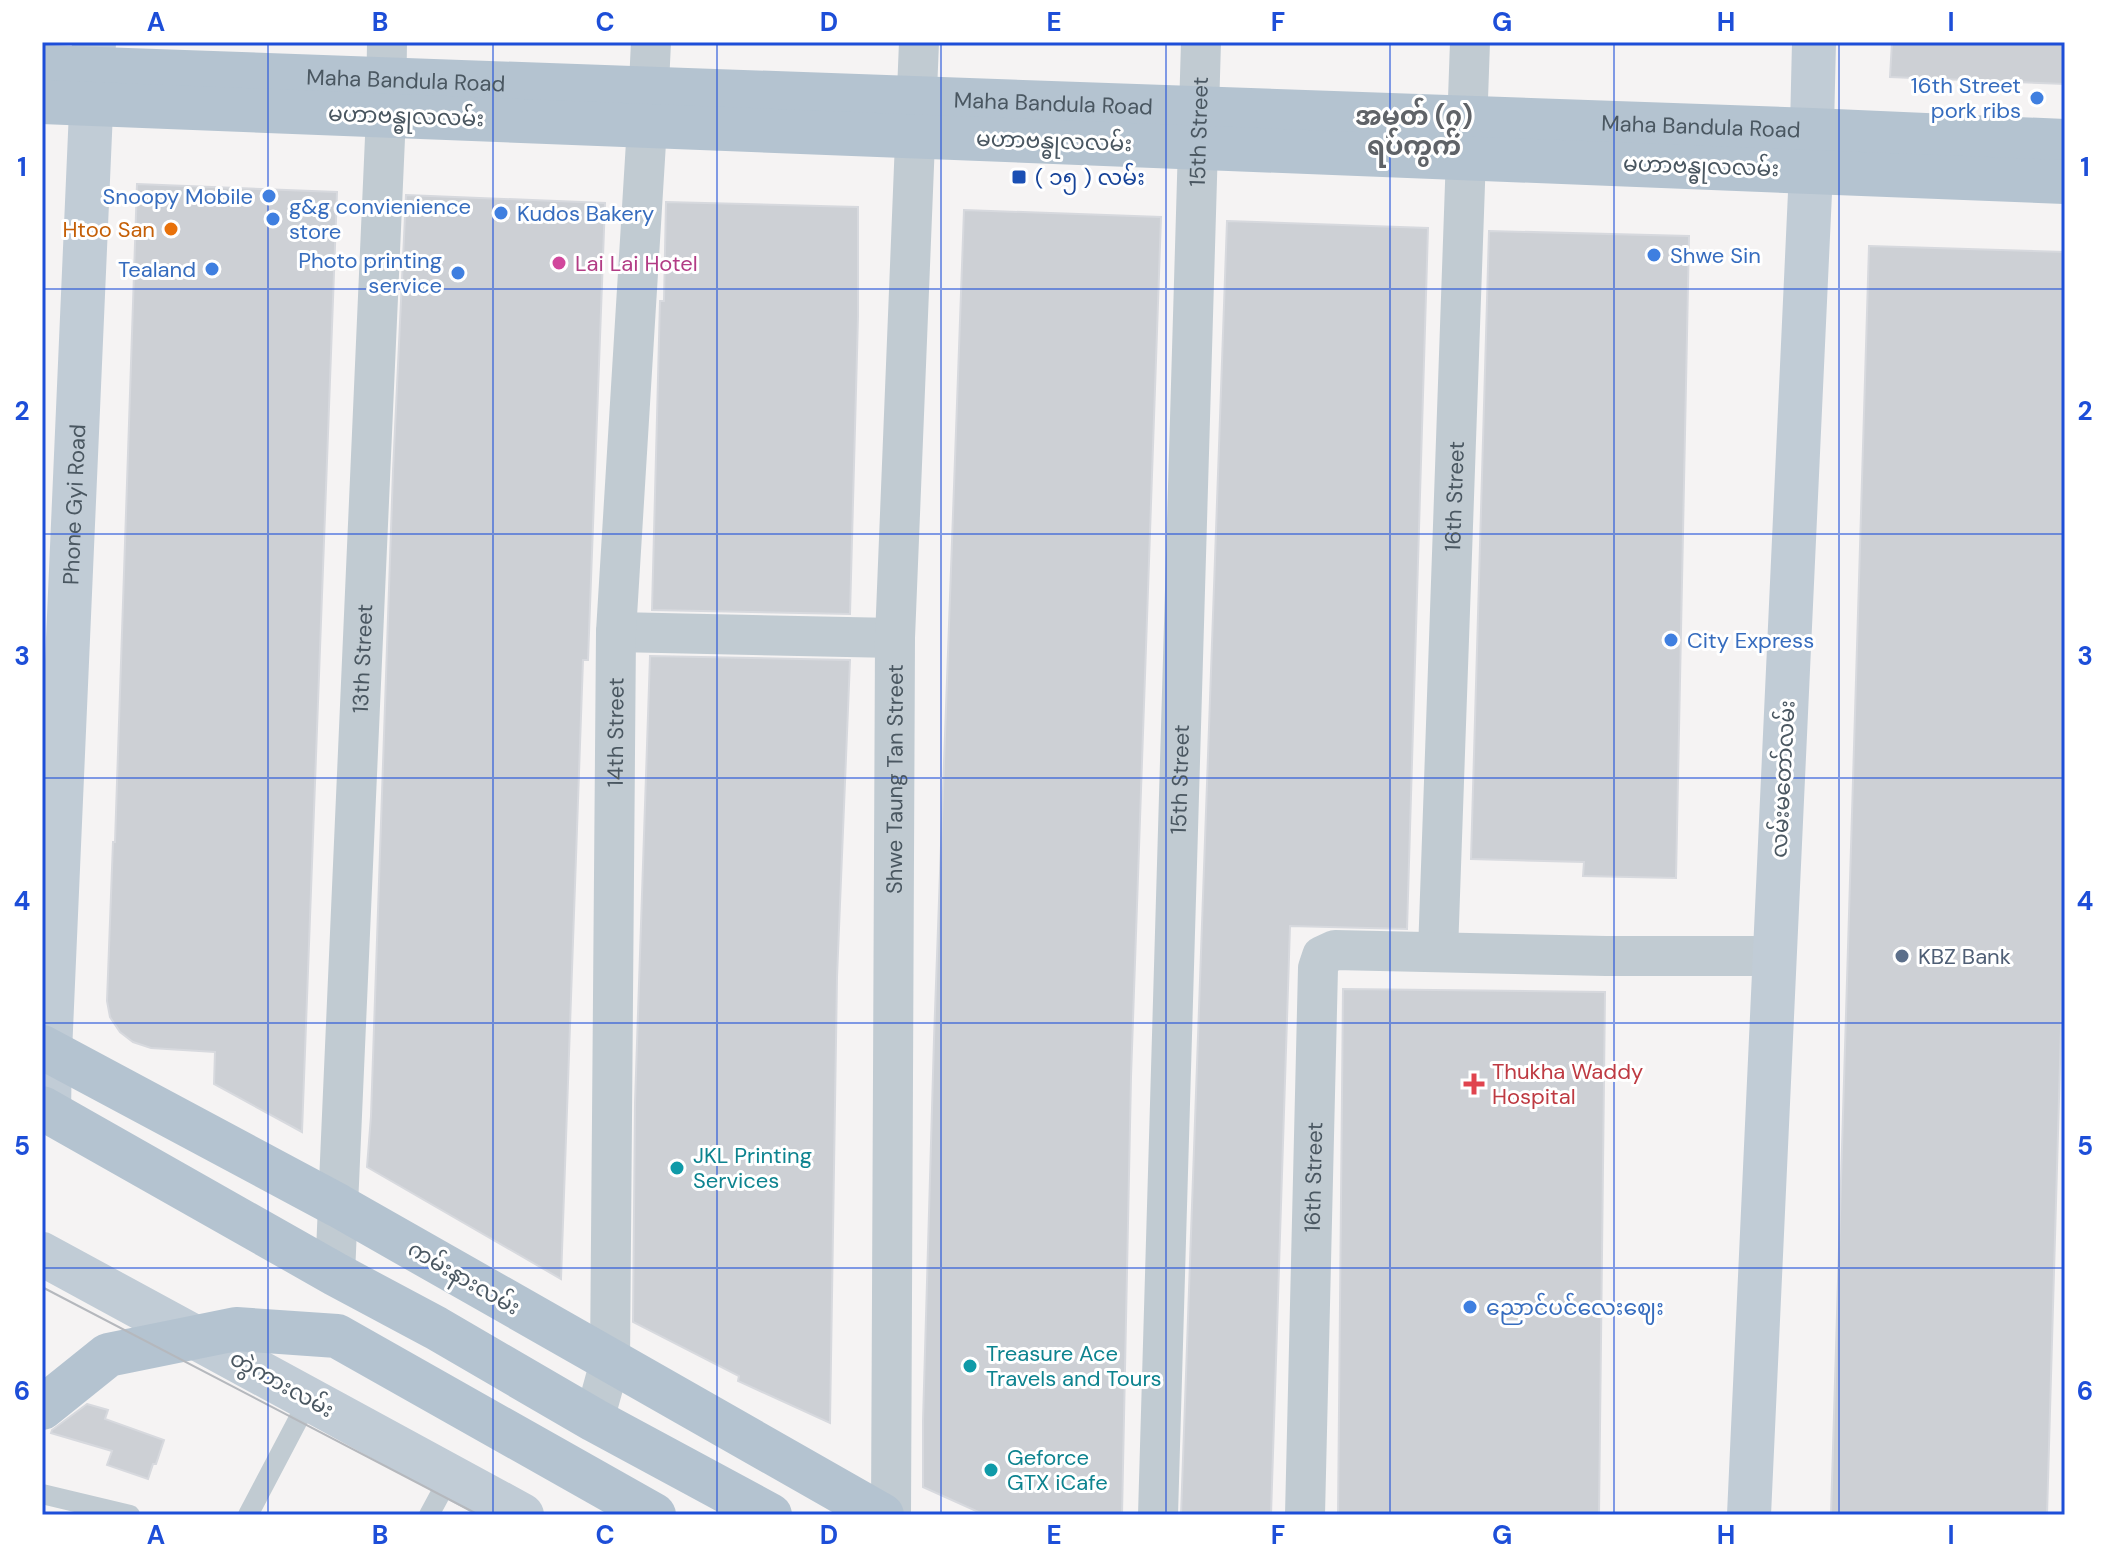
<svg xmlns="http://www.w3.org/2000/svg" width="2107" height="1557" font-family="'DM Sans','Noto Sans Myanmar',sans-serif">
<rect width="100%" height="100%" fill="#f5f3f3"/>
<!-- building -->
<g fill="#cdd0d5" stroke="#d7d9de" stroke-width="2">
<path d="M1892,42H2065V84L1890,77Z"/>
<path d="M137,184L337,192L302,1132L214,1084L215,1052L151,1048L133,1042L120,1032L110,1017L107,1001L113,842H115Z"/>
<path d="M406,195L605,203L588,660H583L561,1279L367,1167L371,1116L393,471Z"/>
<path d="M666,202L858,207V316L850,614L652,610L660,301H664Z"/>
<path d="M964,210L1161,217L1131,1077L1122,1515H985L923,1487V1421L934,1039Z"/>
<path d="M1227,221L1428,228L1407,929L1290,926L1271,1515H1181Z"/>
<path d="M1489,231L1689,236L1676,878L1583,876L1584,862L1471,859Z"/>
<path d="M1869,246L2065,252V890L2047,1515H1831Z"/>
<path d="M650,656L850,660L837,977L830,1423L738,1381L739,1376L633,1322L635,1103Z"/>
<path d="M1343,989L1605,992L1599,1515H1338Z"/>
<path d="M87,1404L108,1410L105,1419L164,1440L156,1464H153L148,1479L107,1465L112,1451L51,1433L52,1430Z"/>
</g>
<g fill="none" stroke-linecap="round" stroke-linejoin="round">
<!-- service -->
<g stroke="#c1cbd2" stroke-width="20">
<path d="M42,1494L130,1515"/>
<path d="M248,1515L309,1399"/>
<path d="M429,1515L450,1476"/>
</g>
<!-- minor -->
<g stroke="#c1cbd2" stroke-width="40">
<path d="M616,632L895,638"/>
<path id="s1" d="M1438,952L1470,42"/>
<path id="s2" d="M335,1274L386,115L387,42"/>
<path id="s3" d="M594,1420L610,1362L616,632L647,126L651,42"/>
<path id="s4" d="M891,1515L895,638L919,42"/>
<path id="s5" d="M1158,1515L1201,42"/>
<path id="s6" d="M1305,1515L1318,968L1322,956L1335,950L1606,956H1774"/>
</g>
<!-- secondary -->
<g stroke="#c1ccd6" stroke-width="44">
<path id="s7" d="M49,1112L50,1052L94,42"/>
<path d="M42,1254L522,1515"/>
<path d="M1749,1515L1811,171L1814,42"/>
</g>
<!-- primary -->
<g stroke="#b4c3d0" stroke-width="44">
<path id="s8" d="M42,67L1812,130L2065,141"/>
<path d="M42,102L2065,182"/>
<path d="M42,1047L339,1206L882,1515"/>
<path d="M42,1108L335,1274L436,1328L594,1420L770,1515"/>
<path d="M42,1408L108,1355L236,1329L337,1336L654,1515"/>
</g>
<!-- tram -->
<path stroke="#b5b8bd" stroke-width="2" d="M42,1287L479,1515"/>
</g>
<!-- grid -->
<path fill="none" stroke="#1d4ed8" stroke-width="2" stroke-opacity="0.55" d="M268,42V1515M493,42V1515M717,42V1515M941,42V1515M1166,42V1515M1390,42V1515M1614,42V1515M1839,42V1515M42,289H2065M42,534H2065M42,778H2065M42,1023H2065M42,1268H2065"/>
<!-- markers -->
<g fill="#3f7fe0" stroke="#fff" stroke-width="3">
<circle cx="2037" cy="98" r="8"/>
<circle cx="269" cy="196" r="8"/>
<circle cx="501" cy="213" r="8"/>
<circle cx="273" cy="219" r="8"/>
<circle cx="1654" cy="255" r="8"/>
<circle cx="212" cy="269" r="8"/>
<circle cx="458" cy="273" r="8"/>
<circle cx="1671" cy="640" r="8"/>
<circle cx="1470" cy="1307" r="8"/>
</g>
<rect fill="#1a4fb4" stroke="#fff" stroke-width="3" x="1011" y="169" width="16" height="16" rx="4"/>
<circle fill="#e8710a" stroke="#fff" stroke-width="3" cx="171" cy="229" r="8"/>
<circle fill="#d1479c" stroke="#fff" stroke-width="3" cx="559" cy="263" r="8"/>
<circle fill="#5c6f8a" stroke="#fff" stroke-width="3" cx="1902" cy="956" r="8"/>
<path fill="#e0444e" stroke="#fff" stroke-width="3" d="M1470 1072h8v8h8v8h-8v8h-8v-8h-8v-8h8z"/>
<g fill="#0f9aa8" stroke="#fff" stroke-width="3">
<circle cx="677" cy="1168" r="8"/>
<circle cx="970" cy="1366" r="8"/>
<circle cx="991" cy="1470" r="8"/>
</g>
<g text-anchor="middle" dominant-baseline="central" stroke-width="6" stroke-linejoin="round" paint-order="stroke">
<!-- street labels -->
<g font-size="22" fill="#4a5761" stroke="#fff">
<text stroke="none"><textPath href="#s8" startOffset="364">Maha Bandula Road</textPath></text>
<text stroke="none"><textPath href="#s8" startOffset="1012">Maha Bandula Road</textPath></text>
<text transform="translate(406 116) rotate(2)">မဟာဗန္ဓုလလမ်း</text>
<text stroke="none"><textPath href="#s8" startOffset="1660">Maha Bandula Road</textPath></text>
<text stroke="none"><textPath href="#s5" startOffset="1384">15th Street</textPath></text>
<text transform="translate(1054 141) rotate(2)">မဟာဗန္ဓုလလမ်း</text>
<text transform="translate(1701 166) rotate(2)">မဟာဗန္ဓုလလမ်း</text>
<text stroke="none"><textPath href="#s1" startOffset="456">16th Street</textPath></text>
<text stroke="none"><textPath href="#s7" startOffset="608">Phone Gyi Road</textPath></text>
<text stroke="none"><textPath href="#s2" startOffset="616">13th Street</textPath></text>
<text stroke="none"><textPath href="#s3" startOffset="690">14th Street</textPath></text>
<text stroke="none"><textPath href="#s4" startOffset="736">Shwe Taung Tan Street</textPath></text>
<text stroke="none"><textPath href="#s5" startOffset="736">15th Street</textPath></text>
<text transform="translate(1783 779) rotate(-87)">လမ်းမတော်လမ်း</text>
<text stroke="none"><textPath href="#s6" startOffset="338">16th Street</textPath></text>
<text transform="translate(464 1278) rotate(30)">ကမ်းနားလမ်း</text>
<text transform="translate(282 1384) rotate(29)">တွဲကားလမ်း</text>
</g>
<!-- shop labels -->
<g font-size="22" fill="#366cbe" stroke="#fff" text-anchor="start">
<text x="2021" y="85" text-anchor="end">16th Street<tspan x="2021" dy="25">pork ribs</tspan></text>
<text x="253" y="196" text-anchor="end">Snoopy Mobile</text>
<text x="289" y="206">g&amp;g convienience<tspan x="289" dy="25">store</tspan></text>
<text x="517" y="213">Kudos Bakery</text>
<text x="1670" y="255">Shwe Sin</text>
<text x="442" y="260" text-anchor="end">Photo printing<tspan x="442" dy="25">service</tspan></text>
<text x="196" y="269" text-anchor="end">Tealand</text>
<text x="1687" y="640">City Express</text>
<text x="1486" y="1307">ညောင်ပင်လေးဈေး</text>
</g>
<!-- transit labels -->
<g font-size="22" fill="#164399" stroke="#fff" text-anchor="start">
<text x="1035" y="177">( ၁၅ ) လမ်း</text>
</g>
<!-- food labels -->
<g font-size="22" fill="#c56008" stroke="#fff" text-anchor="end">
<text x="155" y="229">Htoo San</text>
</g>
<!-- hotel labels -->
<g font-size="22" fill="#b23c85" stroke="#fff" text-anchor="start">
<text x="575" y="263">Lai Lai Hotel</text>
</g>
<!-- service labels -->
<g font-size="22" fill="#4e5e75" stroke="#fff" text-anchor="start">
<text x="1918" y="956">KBZ Bank</text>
</g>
<!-- health labels -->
<g font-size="22" fill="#be3a42" stroke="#fff" text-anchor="start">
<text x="1492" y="1071">Thukha Waddy<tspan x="1492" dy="25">Hospital</tspan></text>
</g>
<!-- culture labels -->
<g font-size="22" fill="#0d838f" stroke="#fff" text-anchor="start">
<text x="693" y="1155">JKL Printing<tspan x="693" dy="25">Services</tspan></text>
<text x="986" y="1353">Treasure Ace<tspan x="986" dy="25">Travels and Tours</tspan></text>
<text x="1007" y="1457">Geforce<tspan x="1007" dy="25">GTX iCafe</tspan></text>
</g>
<!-- quarter labels -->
<g font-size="26" font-weight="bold" fill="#5f6368" stroke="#fff">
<text x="1414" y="116">အမှတ် (၇)<tspan x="1414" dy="30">ရပ်ကွက်</tspan></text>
</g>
</g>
<!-- border -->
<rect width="2107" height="1557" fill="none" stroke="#ffffff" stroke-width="88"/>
<rect x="44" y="44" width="2019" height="1469" fill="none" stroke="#1d4ed8" stroke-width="3"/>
<g font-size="26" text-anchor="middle" font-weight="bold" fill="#1d4ed8">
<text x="156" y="31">A</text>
<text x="380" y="31">B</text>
<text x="605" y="31">C</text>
<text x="829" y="31">D</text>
<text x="1054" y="31">E</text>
<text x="1278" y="31">F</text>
<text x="1502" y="31">G</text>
<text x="1726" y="31">H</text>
<text x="1951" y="31">I</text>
<text x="22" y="176">1</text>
<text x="2085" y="176">1</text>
<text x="22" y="420">2</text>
<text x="2085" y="420">2</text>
<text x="22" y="665">3</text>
<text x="2085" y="665">3</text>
<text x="22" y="910">4</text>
<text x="2085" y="910">4</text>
<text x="22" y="1155">5</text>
<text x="2085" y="1155">5</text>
<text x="22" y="1400">6</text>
<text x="2085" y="1400">6</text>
<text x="156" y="1544">A</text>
<text x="380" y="1544">B</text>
<text x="605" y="1544">C</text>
<text x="829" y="1544">D</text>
<text x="1054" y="1544">E</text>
<text x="1278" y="1544">F</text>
<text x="1502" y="1544">G</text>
<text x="1726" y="1544">H</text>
<text x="1951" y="1544">I</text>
</g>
</svg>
